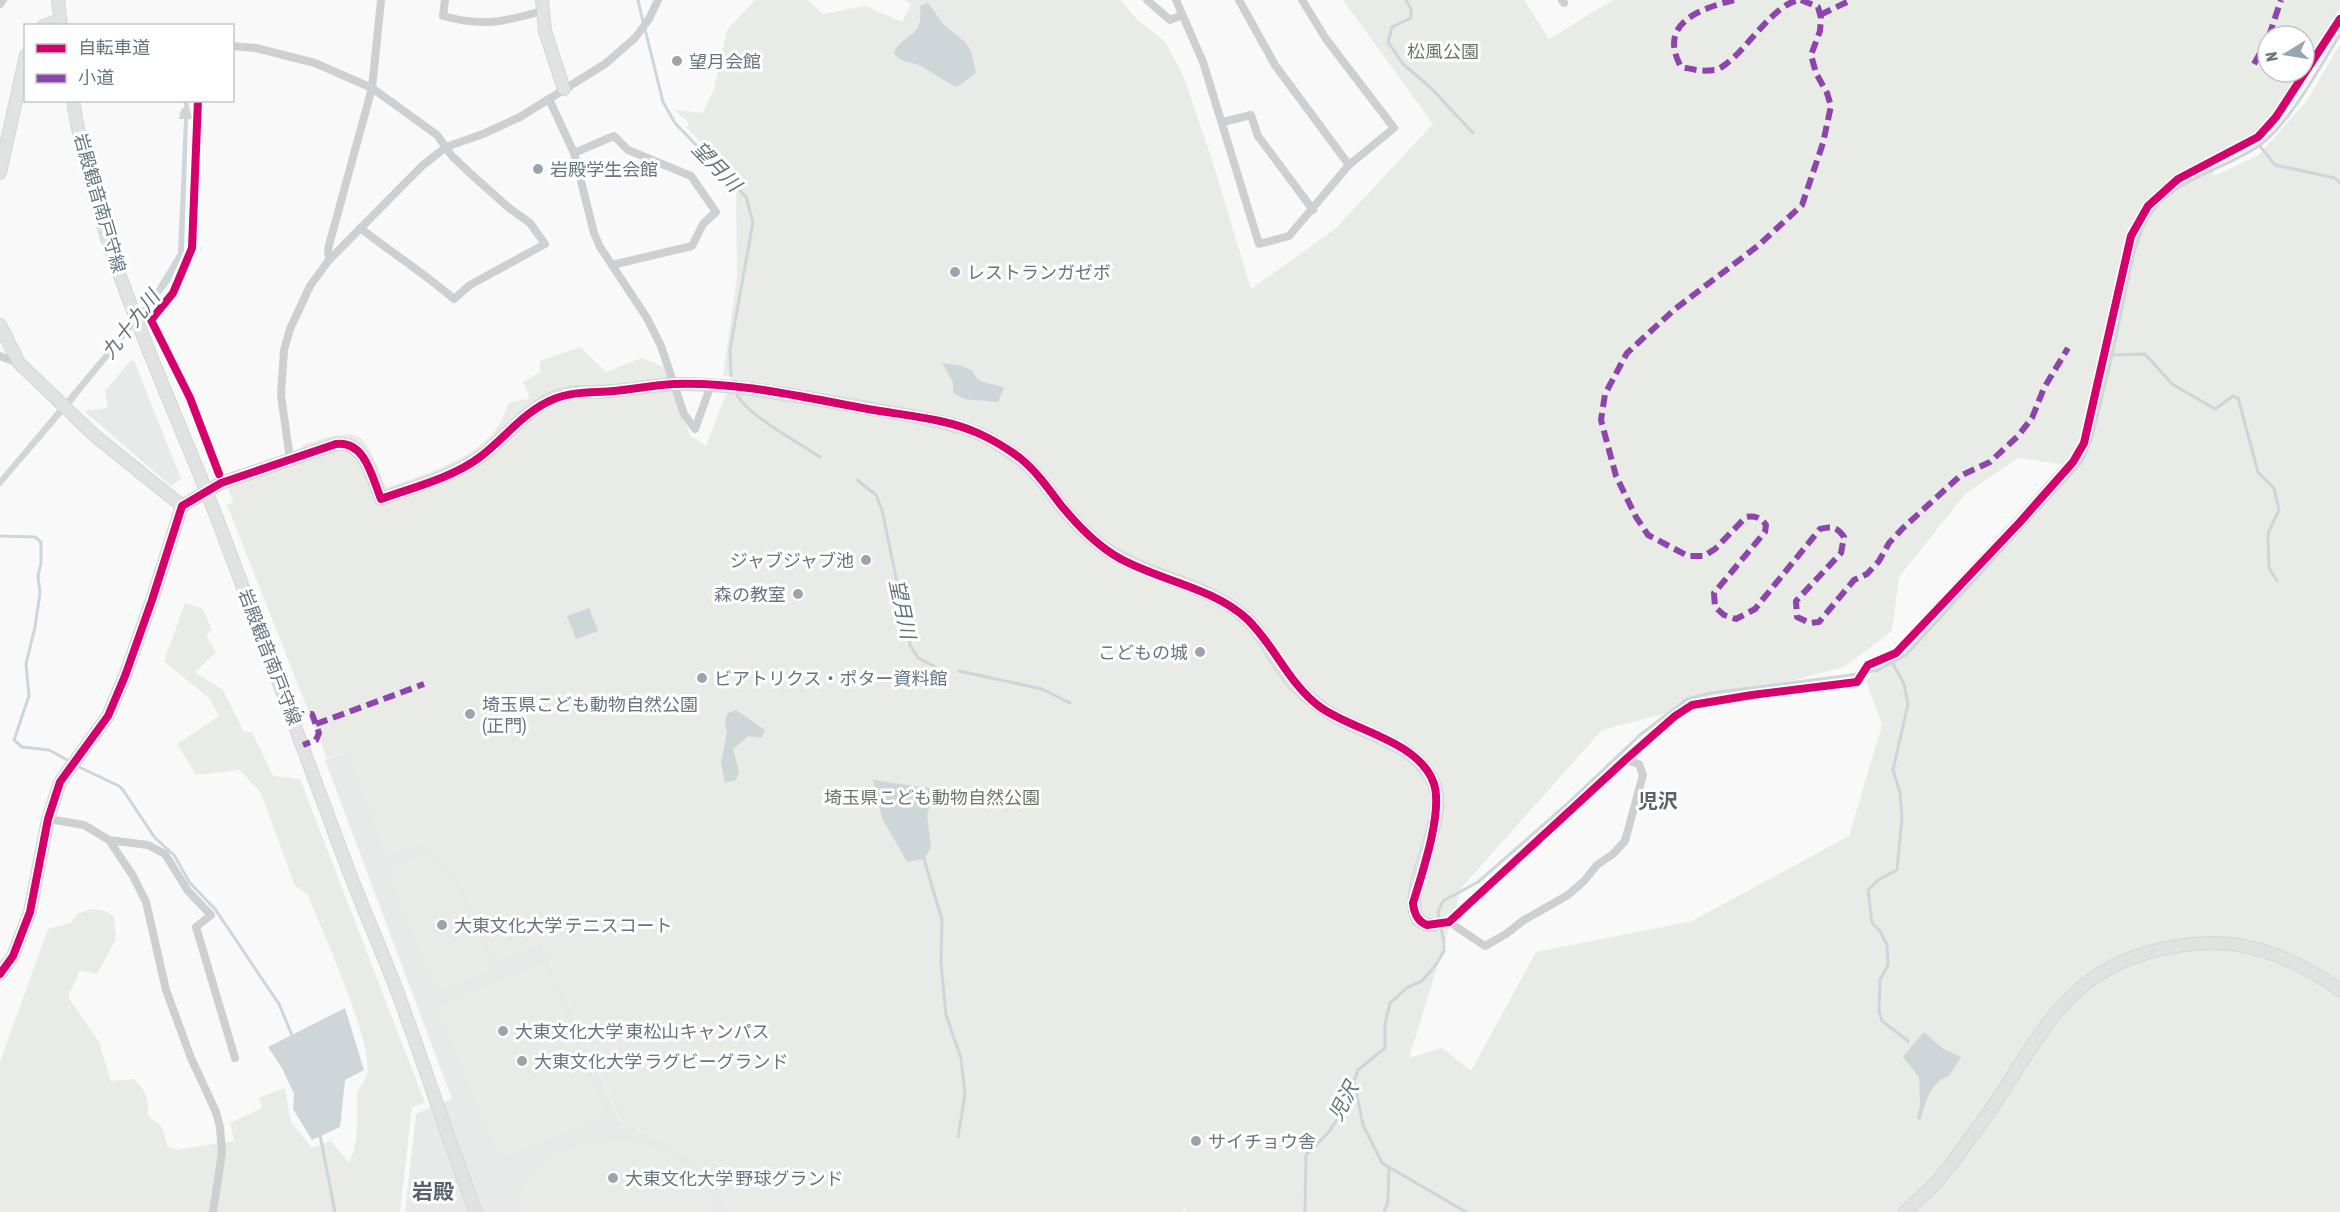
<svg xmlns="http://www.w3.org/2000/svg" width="2340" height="1212" font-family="'Asap Condensed','Noto Sans JP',sans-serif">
<rect width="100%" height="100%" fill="#f9f9f9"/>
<!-- built -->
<g fill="#e8e9e9">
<path d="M131,360L135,363L181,479L171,486L84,411L108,408L105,391Z"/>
<path d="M349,751L387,854L424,841L460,879L497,962L541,942L620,1121L673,1146L721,1181L732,1212H405L416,1114L452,1099L325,760Z"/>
</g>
<!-- green -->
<g fill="#e8ebe6" fill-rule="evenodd">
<path d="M755,0H807L823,14L866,6L902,22L911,4L904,0H1120L1137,19L1165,42L1183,75L1213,163L1251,289L1335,229L1433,124L1343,0H1524L1549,39L1613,0H2340V8L2304,65V36H2268V72H2300L2268,123L2256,134L2209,157L2214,176L2259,155L2308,99L2340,44V1212H1184L1188,1206L1181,1212H725L719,1180L673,1146L621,1121L541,942L497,963L460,879L424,841L387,854L349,751L327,758L227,505L233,502L227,486L305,457L302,445C366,425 362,429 386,488C429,473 497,454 508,403L530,398L523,382L540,372V361L580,347L606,372L642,358L664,367L690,435L706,446L733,376H723L737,276L736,178L686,127L690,124L675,110L703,113L714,89L727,30ZM2018,458L2062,464L1866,681L1882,725L1849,836L1692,921L1536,952L1471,1071L1442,1048L1409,1058L1462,887L1602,730L1844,667L1892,631L1899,577L1965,494Z"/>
<path d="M185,603L203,609L212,630L206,635L216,652L195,672L223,690L244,732H252L273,776L300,779L425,1103L412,1107L400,1212H0V1062L48,929L70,923L78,914L90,909L105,911L114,916L116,939L97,974L80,970L68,997L99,1042L111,1081L134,1079C146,1090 149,1100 148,1116L162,1127L168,1147L176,1150L234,1141L230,1123L262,1108L259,1098L285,1088L291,1122L312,1148L331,1141L349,1163C360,1141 356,1119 357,1096C357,1088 365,1083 367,1075C374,1044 321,928 307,893L295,886L261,793L240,770L196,775L177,744L219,716L210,699L164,661Z"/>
<path d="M427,854L455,881L493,969L437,992L386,869Z"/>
<path d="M544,962L607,1115L500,1159L437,1007Z"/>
<path d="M619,1140C661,1143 705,1168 716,1212H520C516,1204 519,1197 522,1189C535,1152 584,1142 619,1140Z"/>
</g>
<!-- water -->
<g fill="#ced6d9">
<path d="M928,3L944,25L965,42L971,51L976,73L957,87C945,82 935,74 923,67C913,61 901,64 894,53C903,31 924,41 920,6Z"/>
<path d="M184,101H188L192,119H188L184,251L170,282L73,402L0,487V478L150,299L178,253L184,119H179L180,112L184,107Z"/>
<path d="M942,363L961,366L972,370C978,387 992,381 1004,388L998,402L964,399L953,393V382Z"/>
<path d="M589,608L598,631L576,639L567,616Z"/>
<path d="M736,710L765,730L761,738L748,736L733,749L739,771L736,780L725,783L721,762L727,732L725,721L728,713Z"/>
<path d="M873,780L935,789L927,815L931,848L924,859L907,862L882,818Z"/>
<path d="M345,1008L364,1070L345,1080L340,1127L312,1140L293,1109L294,1094L282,1068L268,1047Z"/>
<path d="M1924,1032L1942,1048L1961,1057L1949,1076C1930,1081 1925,1105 1920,1121L1917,1118L1920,1105L1919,1077L1903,1057Z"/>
</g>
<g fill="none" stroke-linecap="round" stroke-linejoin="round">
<!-- stream -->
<g stroke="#ced6d9" stroke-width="3">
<path d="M638,0L643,22"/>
<path d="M1406,0L1411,9V18L1392,27L1388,42L1403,64L1431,88L1473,133"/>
<path d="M645,29L663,102L675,123L746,197L753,222L730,350L731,376"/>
<path d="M2259,145L2275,165L2335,178L2340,183"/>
<path d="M2112,355L2145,354L2172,384L2215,409L2233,396L2238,398L2258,472L2274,488L2279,510L2268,533L2269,568L2277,581"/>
<path d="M735,391C744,414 798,442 820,457"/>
<path d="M857,480L876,495L882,510L910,645L918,658L934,666"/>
<path d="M0,536L35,537L41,542V563L38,576L40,593L35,627L26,664L29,696L14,740L22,747L49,750L69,761"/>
<path d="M1892,662L1904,684L1908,704L1893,770L1900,793L1902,818L1897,870L1878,880L1868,890L1872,923L1880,931L1887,945L1888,965L1880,980L1879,1011L1882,1021L1908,1041"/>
<path d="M959,671L1042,689L1070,703"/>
<path d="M1865,673L1878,670L1906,655L2080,464C2092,444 2095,423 2101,400C2110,365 2118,329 2125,293C2130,270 2134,245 2145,223C2166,180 2223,171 2260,145C2290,123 2320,67 2340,34"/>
<path d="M75,765L119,786L123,790L155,838L174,855L190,883L215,909L279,1004L292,1035"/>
<path d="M924,859L942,920L941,963L946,1015L961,1058L965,1095L958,1137"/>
<path d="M1444,943L1438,912L1443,901L1478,882L1567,804L1640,735L1687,699L1711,693L1859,674"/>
<path d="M1354,1081L1363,1125L1382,1163L1466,1212"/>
<path d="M320,1135L335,1212"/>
<path d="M1305,1212L1306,1155L1328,1133L1341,1114L1358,1070L1385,1048V1024L1390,1003L1408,987L1422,981L1437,963L1444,951V946"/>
<path d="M1384,1212L1388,1202L1389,1167"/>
</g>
<defs>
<g id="secondary">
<path d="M58,0L61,26"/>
<path d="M542,0L545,31L564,89"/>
<path d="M43,26L60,20"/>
<path d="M73,100C96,248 165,383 218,521C261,634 303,748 345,861C362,907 383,953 400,999C426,1070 449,1142 476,1212"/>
<path d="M0,173L26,55"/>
<path d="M0,325L19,363L94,435L182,506"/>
<path d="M0,974L13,956L30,912L48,819L60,782L108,716L125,676L152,600L182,506L221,483L336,444C365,440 372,477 381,499C413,487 447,478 476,460C508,439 529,400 570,393C583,391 597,393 611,391C633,390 656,384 679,384C740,384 801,397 861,407C899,414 938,419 975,432C989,437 1004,448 1016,456C1035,469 1048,489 1062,507C1075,523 1089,537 1106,549C1149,578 1208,583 1247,619C1267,638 1276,665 1295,685C1308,698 1322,709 1338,718C1371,736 1415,745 1433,781C1452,821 1401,884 1418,920L1427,925H1433"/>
<path d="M1905,1212C1917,1200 1931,1189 1941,1177C1960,1153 1978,1128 1995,1103C2048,1023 2073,963 2177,946C2240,935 2290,955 2340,990"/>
</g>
</defs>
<!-- secondary casing -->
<use href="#secondary" stroke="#d5d6d7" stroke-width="14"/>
<!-- street -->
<g stroke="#cecfd0" stroke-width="8">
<path d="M445,0L443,16C483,27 503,22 542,11"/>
<path d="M1147,0L1170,20L1182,15"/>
<path d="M1176,0L1203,62L1259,244L1289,236L1349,165L1394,128L1326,39L1302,0"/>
<path d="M1239,0L1275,65L1349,165"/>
<path d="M1562,0L1564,3"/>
<path d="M0,4L3,0"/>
<path d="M232,46L256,48L315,63L372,88L437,135L452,156L472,175L509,208L530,223L545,244L470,285L454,299C424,273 391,252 360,228"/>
<path d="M549,99L574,153L594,233L600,247L647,318L661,346L684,414L695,429L711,385"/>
<path d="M1223,122L1251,115L1258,136L1313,210"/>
<path d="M574,153L614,136L628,150L691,176L716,212L703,224L692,246L612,265"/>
<path d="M329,260L328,249L372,88L381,0"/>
<path d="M0,356L19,363"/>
<path d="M290,459L281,395L284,350L290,329L310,286L329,260L422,166L446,147L483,134L520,117L605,64L635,38L649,19L658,0"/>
<path d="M48,819L84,825L109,840L133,876L146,902L166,990L191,1058L216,1112L220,1127L222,1153L213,1212"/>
<path d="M109,840L148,845L165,854L188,891L211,915L196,927L235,1058"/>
<path d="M1449,922L1485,946L1506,934L1524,920L1568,895L1584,881L1597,865L1613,854L1625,841L1643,775L1639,764L1625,760"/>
<path d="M1433,925L1449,922L1625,760L1675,716L1692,705L1752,695L1857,682L1868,665L1896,653L2020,522L2073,462L2084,443L2131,236L2148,206L2178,179L2258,137L2276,117L2340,19"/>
</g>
<!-- secondary -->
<use href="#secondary" stroke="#e1e2e2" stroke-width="12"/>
<!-- quiet -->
<g stroke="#8e44ad" stroke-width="6" stroke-dasharray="12 6" stroke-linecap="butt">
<path d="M1734,0C1700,9 1657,23 1681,67C1692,69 1702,72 1714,70C1718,70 1722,67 1726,64C1748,48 1774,4 1799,0"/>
<path d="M1801,0L1818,7L1821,18L1820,31L1811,55L1816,73L1827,93L1831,106L1823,143L1802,205L1759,245L1675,309L1627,353L1605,394L1601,420L1616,476L1636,517L1648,535L1688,556H1704L1715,549L1746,517C1755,515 1761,518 1766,525L1765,532L1714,593L1715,607L1724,615L1736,619L1755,609L1820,529C1832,526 1837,527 1844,537L1841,553L1796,601L1797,617L1810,623L1819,622L1854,580L1867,574L1879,561L1889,543L1903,528L1960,476L1990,462L2018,436L2032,418L2044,388L2068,348"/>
<path d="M1820,15L1851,0"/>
<path d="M2269,36L2281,0"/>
<path d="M2254,64L2268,39"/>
<path d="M293,718L303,714H312L319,733L316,740L303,745"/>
<path d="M316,724L424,684"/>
</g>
<defs>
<g id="cycleway">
<path d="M198,100L192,248L173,293L151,320L190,398L219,474"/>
<path d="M0,974L13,956L30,912L48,819L60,782L108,716L125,676L152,600L182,506L221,483L336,444C365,440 372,477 381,499C414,487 452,478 480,457C505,438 524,411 554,399C573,391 594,393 614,391C634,389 654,385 674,384C738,381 811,399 874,410C909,416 948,419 980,434C993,440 1008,449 1020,458C1036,471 1048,488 1060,504C1077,525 1096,545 1119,558C1160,581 1212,587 1247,619C1275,646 1288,683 1320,707C1353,731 1420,741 1434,784C1443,812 1422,874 1413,903C1414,913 1417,921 1427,925L1449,922L1625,760L1675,716L1692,705L1752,695L1857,682L1868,665L1896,653L2020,522L2073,462L2084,443L2131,236L2148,206L2178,179L2258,137L2276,117L2340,19"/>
</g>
</defs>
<!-- cycleway casing -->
<use href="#cycleway" stroke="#fff" stroke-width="11"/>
<!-- cycleway -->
<use href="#cycleway" stroke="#d6006c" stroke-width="8"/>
</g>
<!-- markers -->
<g fill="#99a4ac" stroke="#fff" stroke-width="2">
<circle cx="677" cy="61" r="6"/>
<circle cx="538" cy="169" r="6"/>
<circle cx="955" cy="272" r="6"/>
<circle cx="866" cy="560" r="6"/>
<circle cx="798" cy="594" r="6"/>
<circle cx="1200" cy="652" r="6"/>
<circle cx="702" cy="678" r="6"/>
<circle cx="470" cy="714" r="6"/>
<circle cx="442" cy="925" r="6"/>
<circle cx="503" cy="1031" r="6"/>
<circle cx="522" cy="1061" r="6"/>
<circle cx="1196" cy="1141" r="6"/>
<circle cx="613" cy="1178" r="6"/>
</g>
<g text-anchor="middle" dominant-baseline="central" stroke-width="6" stroke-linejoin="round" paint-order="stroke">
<!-- park labels -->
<g font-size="18" fill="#687a64" stroke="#fff">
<text x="1443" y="51">松風公園</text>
<text x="932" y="797">埼玉県こども動物自然公園</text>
</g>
<!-- poi labels -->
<g font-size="18" fill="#657683" stroke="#fff" text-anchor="start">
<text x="689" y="61">望月会館</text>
<text x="550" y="169">岩殿学生会館</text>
<text x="967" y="272">レストランガゼボ</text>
<text x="854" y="560" text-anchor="end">ジャブジャブ池</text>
<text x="786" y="594" text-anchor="end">森の教室</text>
<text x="1188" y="652" text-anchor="end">こどもの城</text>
<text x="714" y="678">ビアトリクス・ポター資料館</text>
<text x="482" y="704">埼玉県こども動物自然公園<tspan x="482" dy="21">(正門)</tspan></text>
<text x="454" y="925">大東文化大学 テニスコート</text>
<text x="515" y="1031">大東文化大学 東松山キャンパス</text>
<text x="534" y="1061">大東文化大学 ラグビーグランド</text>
<text x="1208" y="1141">サイチョウ舎</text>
<text x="625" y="1178">大東文化大学 野球グランド</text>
</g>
<!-- street labels -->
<g font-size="18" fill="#657683" stroke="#fff">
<text transform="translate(100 203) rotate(74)">岩殿観音南戸守線</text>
<text transform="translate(270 657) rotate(69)">岩殿観音南戸守線</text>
</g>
<!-- water labels -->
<g font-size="20" font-style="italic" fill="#60757c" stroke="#fff">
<text transform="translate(717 166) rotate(46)">望月川</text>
<text transform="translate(130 324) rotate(-52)">九十九川</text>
<text transform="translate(903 609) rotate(78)">望月川</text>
<text transform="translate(1343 1101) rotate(-63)">児沢</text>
</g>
<!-- neighbourhood labels -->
<g font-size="20" font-weight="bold" fill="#57646e" stroke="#fff">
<text x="1658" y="800">児沢</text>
</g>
<!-- quarter labels -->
<g font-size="21" font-weight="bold" fill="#57646e" stroke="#fff">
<text x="433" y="1191">岩殿</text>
</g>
</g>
<!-- legend -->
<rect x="24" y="24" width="210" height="78" fill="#ffffff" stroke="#c1c8cd" stroke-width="1.5"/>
<rect x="36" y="44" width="30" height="9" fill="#d6006c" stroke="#c1c8cd" stroke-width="1.5"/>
<text x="78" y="54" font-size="18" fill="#657683">自転車道</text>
<rect x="36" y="74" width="30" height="9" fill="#8e44ad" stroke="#c1c8cd" stroke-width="1.5"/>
<text x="78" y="84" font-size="18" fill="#657683">小道</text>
<!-- north arrow -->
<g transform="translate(2286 54) rotate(259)"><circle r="28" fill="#ffffff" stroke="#c1c8cd" stroke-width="1.5"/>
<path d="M0-4.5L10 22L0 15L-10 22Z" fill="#99a4ac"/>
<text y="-9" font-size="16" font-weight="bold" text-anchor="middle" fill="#657683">N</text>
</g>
</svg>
